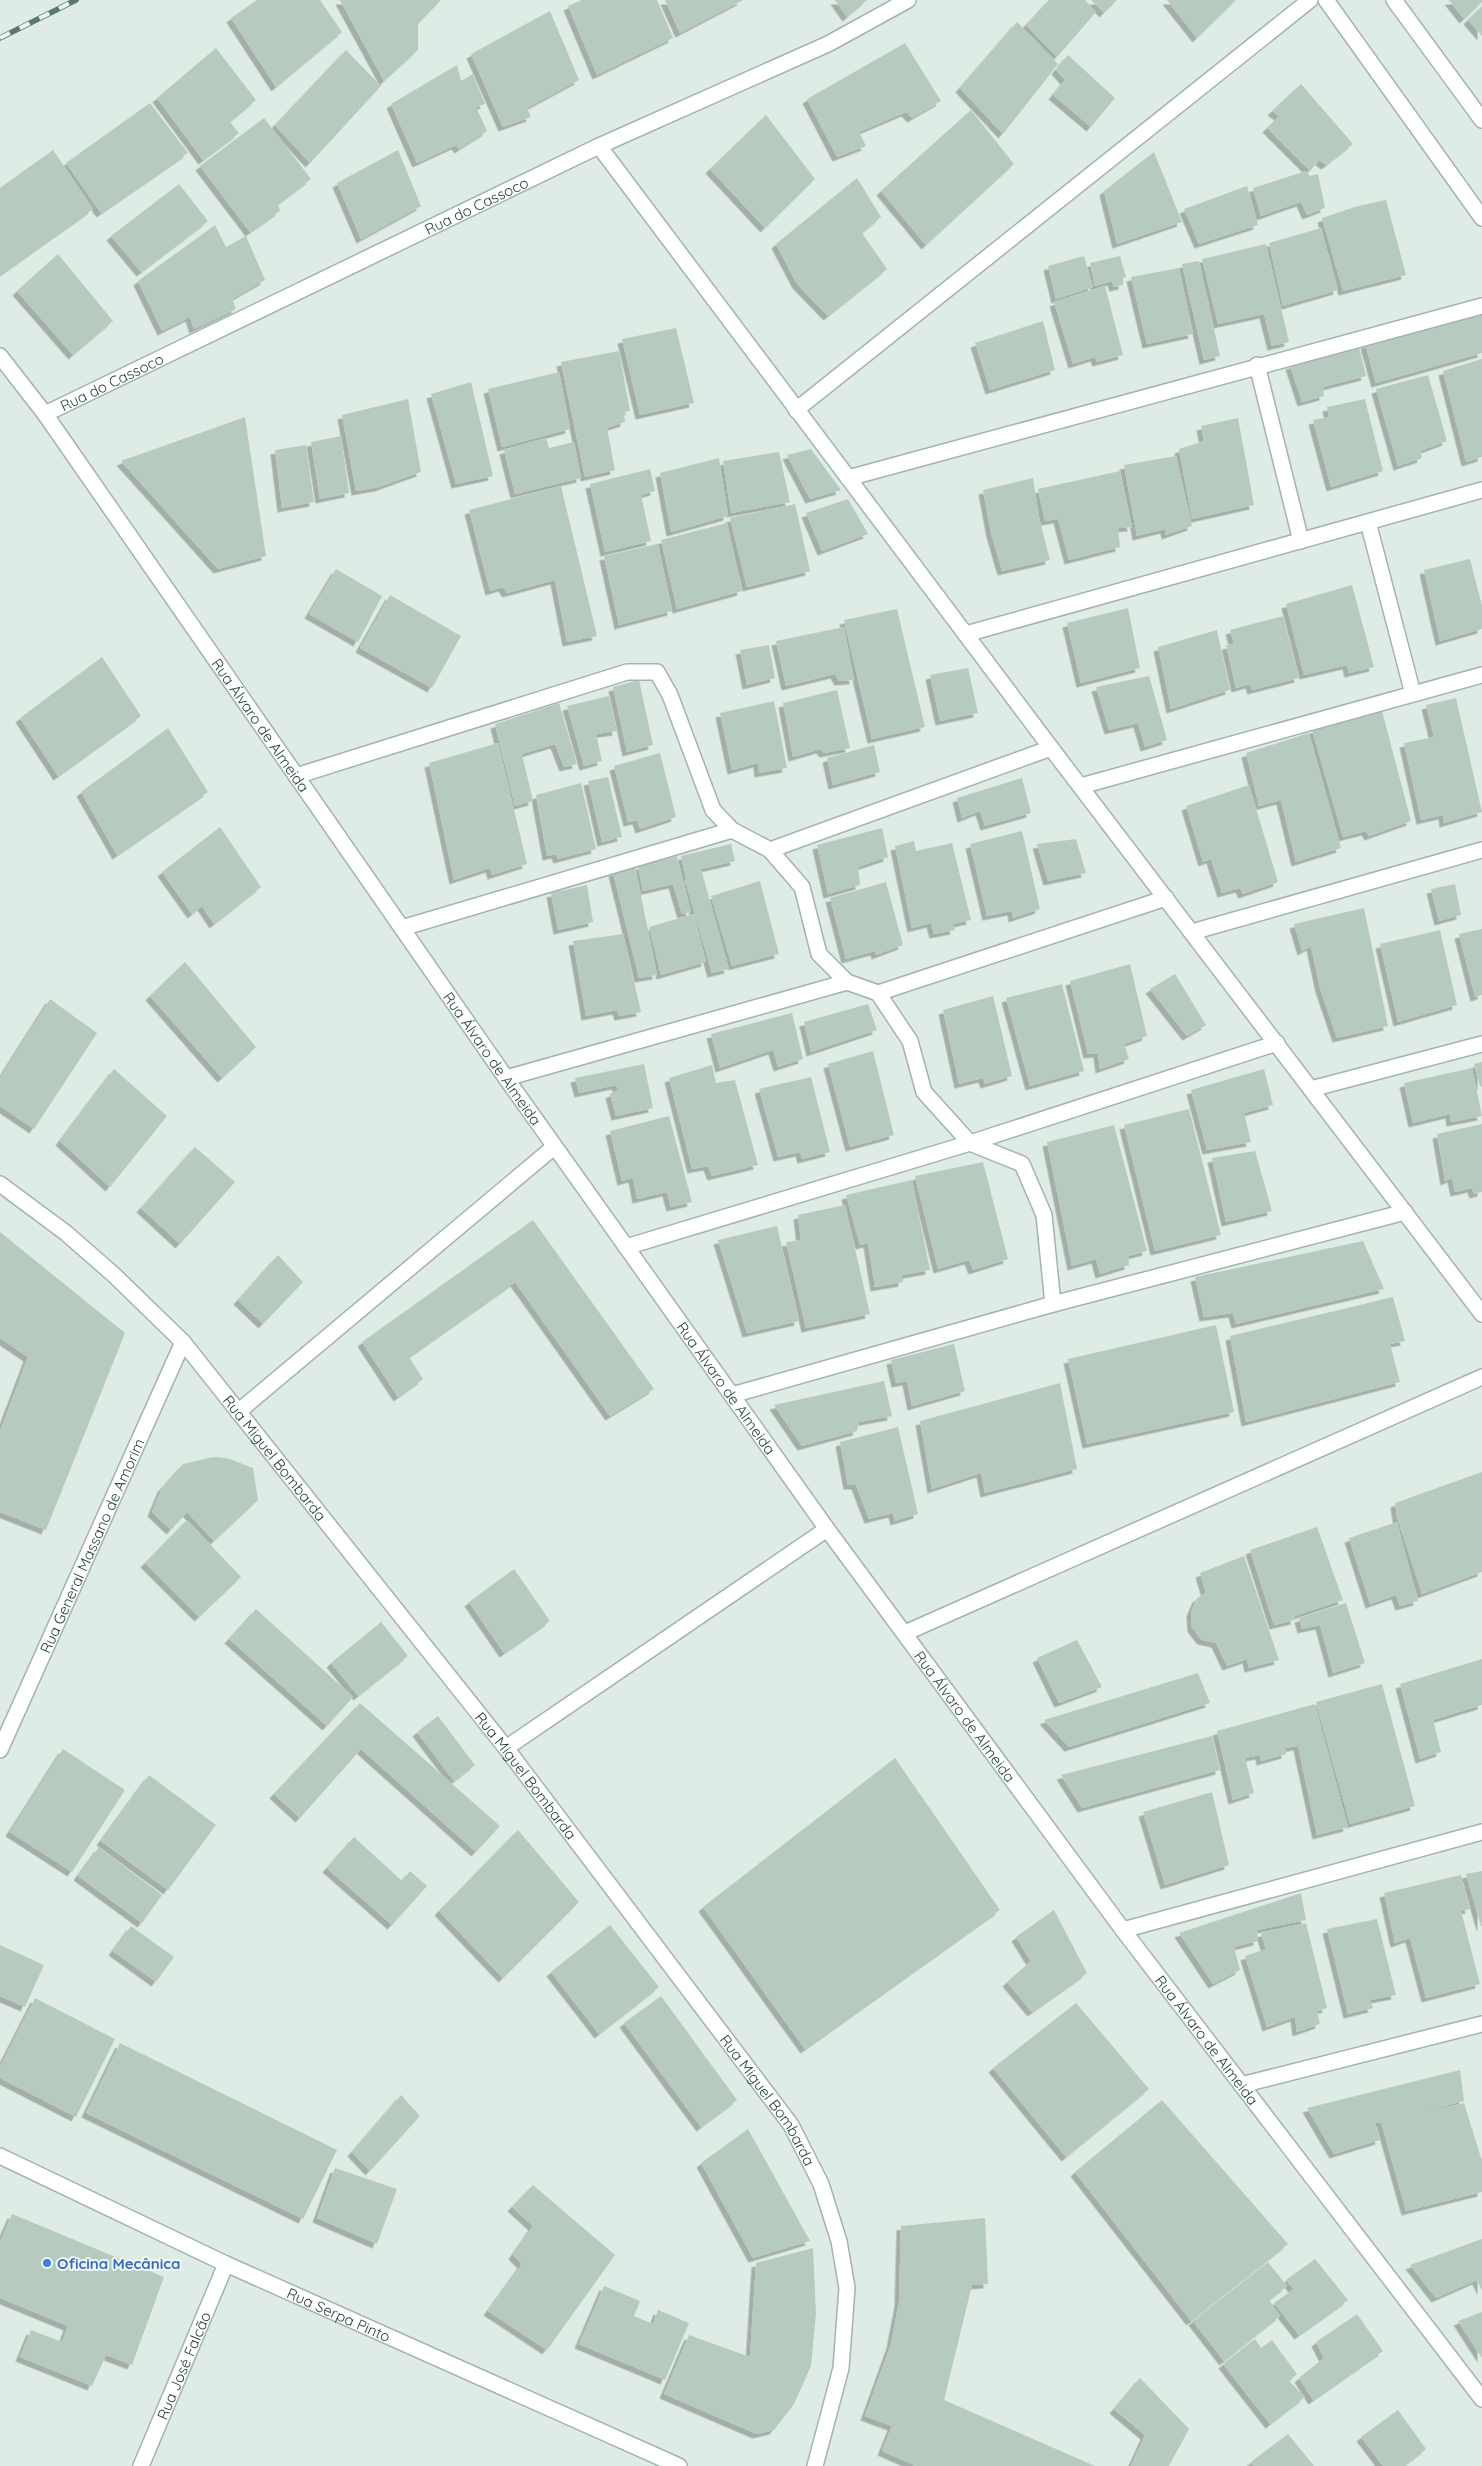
<svg xmlns="http://www.w3.org/2000/svg" width="1482" height="2466" font-family="Quicksand,sans-serif">
<defs>
<filter id="shadow"><feDropShadow dx="-4.5" dy="4.5" stdDeviation="0" flood-color="#0004"/></filter>
</defs>
<rect width="100%" height="100%" fill="#dfece5"/>
<!-- building -->
<g fill="#b7cac0" filter="url(#shadow)">
<path d="M257,0H320L342,32L276,87L231,18Z"/>
<path d="M340,0H441L418,24V50L384,81Z"/>
<path d="M582,0H657L673,38L597,75L568,6Z"/>
<path d="M665,0H743L680,33Z"/>
<path d="M835,0H867L847,17Z"/>
<path d="M1049,0H1085L1096,12L1057,57L1026,25Z"/>
<path d="M1091,0H1117L1104,13Z"/>
<path d="M1167,0H1236L1197,38Z"/>
<path d="M1449,0H1482V2L1464,19Z"/>
<path d="M1482,6V36L1468,20Z"/>
<path d="M550,11L579,80L527,108L531,117L503,127L471,54Z"/>
<path d="M1017,22L1058,64L1003,134L960,88Z"/>
<path d="M905,43L941,101L912,118L906,112L859,132L866,146L837,157L807,99Z"/>
<path d="M216,48L256,100L230,122L239,133L203,160L157,98Z"/>
<path d="M346,50L381,86L310,163L275,125Z"/>
<path d="M1068,55L1115,98L1091,127L1053,95L1065,80L1056,70Z"/>
<path d="M457,65L461,81L473,74L485,104L476,107L487,131L459,149L456,145L417,163L391,104Z"/>
<path d="M1301,84L1353,144L1326,165L1319,160L1310,171L1267,128L1279,116L1272,111Z"/>
<path d="M150,103L188,153L101,213L66,163Z"/>
<path d="M971,110L1014,164L926,245L881,191Z"/>
<path d="M766,115L815,179L765,228L710,169Z"/>
<path d="M264,118L311,179L278,204L280,211L250,232L200,166Z"/>
<path d="M53,150L93,209L0,275V188Z"/>
<path d="M398,150L421,206L361,239L337,183Z"/>
<path d="M1154,152L1182,222L1117,244L1104,191Z"/>
<path d="M1306,171L1310,176L1318,174L1325,208L1307,215L1301,202L1261,216L1253,188Z"/>
<path d="M857,178L881,217L862,233L887,269L828,316L797,284L776,244Z"/>
<path d="M179,184L208,221L141,272L111,236Z"/>
<path d="M1247,186L1258,225L1199,244L1184,209Z"/>
<path d="M1386,200L1406,275L1343,291L1322,218L1358,206Z"/>
<path d="M215,225L226,247L246,236L265,280L232,299L236,309L194,329L190,317L162,331L138,281Z"/>
<path d="M1321,228L1338,290L1283,306L1269,243Z"/>
<path d="M1266,244L1289,342L1272,346L1264,314L1218,324L1202,259Z"/>
<path d="M58,254L113,321L73,355L17,291Z"/>
<path d="M1084,256L1093,287L1056,299L1048,266Z"/>
<path d="M1120,256L1126,277L1123,278V285L1114,287L1112,281L1095,286L1090,263Z"/>
<path d="M1199,261L1220,356L1204,360L1182,264Z"/>
<path d="M1179,268L1193,334L1147,344L1131,277Z"/>
<path d="M1105,286L1123,355L1097,362L1095,357L1073,364L1054,302Z"/>
<path d="M1482,312V353L1376,383L1365,344Z"/>
<path d="M1043,321L1055,370L990,390L975,343Z"/>
<path d="M676,328L694,403L640,415L622,339Z"/>
<path d="M1359,347L1366,376L1323,387L1324,396L1302,402L1290,365Z"/>
<path d="M619,351L630,411L624,412L625,422L607,428L615,470L585,477L561,362Z"/>
<path d="M1482,359V457L1466,462L1443,371Z"/>
<path d="M559,372L570,429L502,447L488,389Z"/>
<path d="M1428,375L1447,441L1420,451L1422,458L1398,466L1376,389Z"/>
<path d="M471,382L493,476L456,484L431,394Z"/>
<path d="M408,399L421,472L379,487L356,491L342,415Z"/>
<path d="M1365,399L1383,471L1331,487L1313,420L1329,417L1327,407Z"/>
<path d="M245,417L266,556L218,569L121,461Z"/>
<path d="M1238,418L1254,505L1192,519L1179,449L1204,441L1201,426Z"/>
<path d="M341,436L349,493L320,499L311,442Z"/>
<path d="M546,438L549,448L574,442L581,478L515,494L504,450Z"/>
<path d="M306,445L314,502L282,508L275,450Z"/>
<path d="M811,449L841,490L810,499L787,455Z"/>
<path d="M779,452L790,502L731,513L723,461Z"/>
<path d="M1176,456L1192,526L1166,535L1165,529L1137,536L1124,465Z"/>
<path d="M719,458L728,516L671,532L660,473Z"/>
<path d="M650,469L655,491L641,495L651,541L605,552L590,484Z"/>
<path d="M1120,471L1132,527L1118,528L1120,547L1069,560L1058,519L1045,521L1038,489Z"/>
<path d="M1033,478L1039,518L1050,560L1002,571L991,533L983,490Z"/>
<path d="M561,486L597,636L567,642L555,580L507,593L503,587L490,591L469,510Z"/>
<path d="M848,499L868,534L822,551L806,513Z"/>
<path d="M795,504L810,571L747,587L730,518Z"/>
<path d="M727,523L742,591L677,609L661,540Z"/>
<path d="M658,544L672,611L619,625L604,556Z"/>
<path d="M1470,559L1482,606V629L1440,641L1424,570Z"/>
<path d="M336,569L382,596L358,642L309,614Z"/>
<path d="M1352,585L1374,667L1349,673L1347,665L1304,675L1286,604Z"/>
<path d="M390,595L461,636L432,688L360,648Z"/>
<path d="M1128,608L1140,668L1081,683L1067,623Z"/>
<path d="M897,609L925,727L872,739L844,620Z"/>
<path d="M1283,616L1299,678L1252,690L1250,684L1236,688L1226,645L1234,644L1230,630Z"/>
<path d="M844,627L854,680L839,681L835,674L786,686L776,641Z"/>
<path d="M1217,630L1230,690L1171,709L1158,647Z"/>
<path d="M769,645L775,678L747,685L740,650Z"/>
<path d="M102,657L141,716L58,776L20,718Z"/>
<path d="M968,668L978,713L940,721L930,675Z"/>
<path d="M1149,676L1167,740L1145,747L1138,723L1109,730L1096,687Z"/>
<path d="M639,680L653,745L627,752L613,687Z"/>
<path d="M837,690L850,748L824,753L821,749L793,757L783,703Z"/>
<path d="M609,696L617,731L596,734L602,761L584,766L567,706Z"/>
<path d="M1456,698L1482,812L1444,823L1443,815L1421,820L1404,743L1434,737L1426,705Z"/>
<path d="M774,701L787,768L759,773L758,763L732,770L720,713Z"/>
<path d="M559,703L577,764L564,767L555,744L522,754L533,801L515,806L495,724Z"/>
<path d="M1382,711L1411,821L1369,836L1366,831L1343,837L1312,730Z"/>
<path d="M168,728L208,792L117,855L81,792Z"/>
<path d="M1309,733L1341,848L1296,862L1281,800L1259,806L1246,753Z"/>
<path d="M498,743L527,864L492,875L490,868L454,880L429,763Z"/>
<path d="M874,745L880,772L833,785L827,758Z"/>
<path d="M660,753L676,817L640,829L637,820L628,822L614,766Z"/>
<path d="M608,777L622,837L602,842L588,781Z"/>
<path d="M1022,778L1031,813L985,826L980,811L962,818L957,798Z"/>
<path d="M581,783L596,849L558,859L556,854L547,856L536,795Z"/>
<path d="M1249,785L1278,882L1243,894L1240,888L1222,893L1211,859L1203,862L1186,806Z"/>
<path d="M220,827L261,887L214,924L202,906L192,914L162,872Z"/>
<path d="M882,828L888,857L858,867L860,885L828,894L817,845Z"/>
<path d="M1022,831L1040,909L1013,918L1012,911L987,916L970,844Z"/>
<path d="M1076,839L1086,873L1048,881L1037,844Z"/>
<path d="M914,841L916,851L952,843L971,920L953,924L955,930L934,934L931,923L912,928L895,846Z"/>
<path d="M731,844L735,861L701,869L729,969L712,973L685,880L699,876L686,879L681,856Z"/>
<path d="M677,856L691,912L682,914L673,884L643,891L638,866Z"/>
<path d="M635,866L657,975L639,978L613,872Z"/>
<path d="M760,881L779,954L732,966L711,896Z"/>
<path d="M886,882L903,945L876,955L875,951L846,959L830,898Z"/>
<path d="M1455,884L1461,915L1439,921L1431,889Z"/>
<path d="M587,885L593,922L558,930L551,893Z"/>
<path d="M1364,908L1388,1026L1337,1038L1320,988L1311,946L1302,951L1294,924Z"/>
<path d="M694,914L706,962L661,975L649,927Z"/>
<path d="M1482,929V995L1475,997L1459,934Z"/>
<path d="M1440,930L1457,1005L1398,1022L1380,944Z"/>
<path d="M623,934L641,1012L619,1016L617,1010L586,1016L573,941Z"/>
<path d="M185,962L256,1047L222,1078L150,996Z"/>
<path d="M1130,964L1147,1036L1124,1044L1129,1059L1100,1069L1098,1053L1088,1054L1070,981Z"/>
<path d="M1175,974L1206,1025L1187,1036L1150,989Z"/>
<path d="M1062,984L1084,1071L1030,1086L1006,998Z"/>
<path d="M993,996L1012,1076L985,1084L983,1078L959,1084L943,1010Z"/>
<path d="M50,999L97,1033L34,1129L0,1106V1078Z"/>
<path d="M868,1004L877,1030L811,1052L804,1022Z"/>
<path d="M792,1013L803,1059L778,1067L773,1050L720,1068L711,1034Z"/>
<path d="M873,1051L894,1135L850,1147L828,1064Z"/>
<path d="M1482,1062V1086L1480,1087L1474,1064Z"/>
<path d="M644,1064L653,1108L616,1116L610,1094L618,1090L616,1085L579,1093L575,1078Z"/>
<path d="M712,1065L716,1083L735,1080L758,1165L712,1176L708,1166L692,1169L669,1078Z"/>
<path d="M1472,1068L1482,1116L1451,1122L1450,1114L1413,1123L1404,1083Z"/>
<path d="M114,1069L167,1116L110,1187L60,1141Z"/>
<path d="M1264,1069L1273,1105L1244,1113L1251,1142L1207,1150L1191,1090Z"/>
<path d="M811,1077L830,1152L802,1159L800,1152L778,1157L759,1089Z"/>
<path d="M1189,1109L1221,1235L1155,1251L1124,1125Z"/>
<path d="M669,1116L692,1202L671,1207L667,1192L637,1199L633,1178L622,1181L610,1131Z"/>
<path d="M1482,1124V1192L1474,1194L1472,1188L1455,1192L1452,1178L1445,1181L1437,1134Z"/>
<path d="M1114,1125L1147,1251L1128,1256L1129,1265L1100,1274L1096,1259L1072,1266L1047,1142Z"/>
<path d="M195,1147L235,1182L180,1244L141,1208Z"/>
<path d="M1255,1151L1272,1211L1226,1222L1212,1158Z"/>
<path d="M983,1162L1008,1259L973,1270L969,1260L938,1269L915,1176Z"/>
<path d="M912,1180L930,1270L903,1275V1282L875,1287L868,1243L860,1245L846,1195Z"/>
<path d="M845,1205L870,1314L806,1328L786,1242L801,1240L798,1215Z"/>
<path d="M533,1220L654,1389L610,1416L515,1282L409,1357L423,1379L398,1397L362,1342Z"/>
<path d="M777,1226L799,1321L747,1333L718,1240Z"/>
<path d="M0,1232L125,1333L46,1530L0,1512V1431L28,1357L0,1338Z"/>
<path d="M1363,1241L1384,1289L1236,1324L1233,1313L1204,1317L1195,1277Z"/>
<path d="M278,1255L303,1282L263,1324L238,1300Z"/>
<path d="M1393,1297L1405,1341L1390,1344L1400,1382L1246,1422L1230,1336Z"/>
<path d="M1216,1325L1234,1412L1087,1444L1068,1359Z"/>
<path d="M954,1344L965,1391L912,1406L907,1381L896,1383L891,1360Z"/>
<path d="M884,1381L892,1416L859,1422L857,1431L802,1446L774,1405Z"/>
<path d="M1060,1383L1077,1469L985,1493L981,1473L932,1489L920,1421Z"/>
<path d="M898,1427L918,1514L895,1521L893,1513L869,1519L856,1485H848L840,1442Z"/>
<path d="M213,1457L227,1458L253,1468L258,1500L214,1541L187,1512L171,1530L152,1512L162,1488L183,1464Z"/>
<path d="M1482,1472V1572L1422,1594L1397,1517L1395,1503Z"/>
<path d="M187,1520L241,1577L199,1617L145,1563Z"/>
<path d="M1397,1522L1418,1601L1400,1606L1396,1595L1370,1604L1349,1538Z"/>
<path d="M1317,1527L1343,1600L1295,1616V1620L1274,1625L1250,1550Z"/>
<path d="M1244,1556L1279,1660L1249,1668L1247,1659L1227,1666L1216,1643L1202,1640L1197,1634L1192,1627L1191,1612L1197,1598L1206,1593L1200,1573Z"/>
<path d="M514,1569L550,1621L504,1653L469,1602Z"/>
<path d="M1346,1603L1365,1663L1333,1673L1320,1625L1302,1629L1299,1618Z"/>
<path d="M256,1609L353,1697L327,1726L229,1639Z"/>
<path d="M381,1622L408,1656L358,1696L331,1663Z"/>
<path d="M1077,1640L1102,1687L1059,1703L1037,1658Z"/>
<path d="M1482,1659V1705L1433,1720L1441,1752L1420,1759L1400,1684Z"/>
<path d="M1198,1673L1210,1703L1069,1747L1044,1720Z"/>
<path d="M1382,1684L1415,1806L1350,1824L1316,1702Z"/>
<path d="M360,1703L500,1826L476,1852L361,1749L300,1818L274,1794Z"/>
<path d="M1315,1704L1348,1827L1317,1835L1298,1746L1285,1748L1286,1754L1261,1761L1260,1755L1245,1758L1254,1793L1233,1800L1217,1731Z"/>
<path d="M438,1716L475,1765L454,1781L417,1732Z"/>
<path d="M1212,1736L1220,1770L1082,1808L1061,1775Z"/>
<path d="M63,1749L125,1790L72,1872L10,1832Z"/>
<path d="M895,1758L1000,1910L805,2049L703,1907Z"/>
<path d="M149,1775L216,1825L168,1890L101,1841Z"/>
<path d="M1212,1792L1229,1865L1165,1885L1143,1812Z"/>
<path d="M518,1830L579,1902L503,1978L439,1911Z"/>
<path d="M354,1837L402,1881L410,1871L427,1886L392,1925L327,1868Z"/>
<path d="M99,1847L162,1895L142,1923L78,1876Z"/>
<path d="M1482,1871V1926H1481L1466,1874Z"/>
<path d="M1461,1875L1470,1909L1461,1911L1480,1984L1426,1998L1410,1938L1395,1943L1384,1893Z"/>
<path d="M1301,1893L1306,1920L1257,1930L1258,1941L1234,1947L1240,1970L1213,1984L1179,1933Z"/>
<path d="M1054,1910L1087,1973L1032,2012L1007,1982L1031,1961L1016,1937Z"/>
<path d="M1377,1919L1396,1995L1370,2000L1373,2008L1348,2014L1327,1929Z"/>
<path d="M1306,1923L1327,2008L1317,2011L1320,2024L1297,2032L1295,2017L1267,2027L1245,1956L1266,1949L1261,1933Z"/>
<path d="M610,1925L659,1987L599,2034L551,1972Z"/>
<path d="M131,1926L174,1957L156,1982L113,1951Z"/>
<path d="M0,1945L44,1965L25,2007L0,1996Z"/>
<path d="M661,1996L737,2100L701,2127L624,2023Z"/>
<path d="M35,1998L115,2039L76,2117L0,2078V2067Z"/>
<path d="M1076,2003L1149,2089L1066,2157L993,2068Z"/>
<path d="M120,2043L337,2150L303,2219L86,2113Z"/>
<path d="M1460,2070L1464,2101L1385,2121L1464,2103L1482,2161V2192L1406,2211L1381,2122L1375,2123L1380,2140L1334,2154L1307,2108Z"/>
<path d="M401,2095L420,2116L370,2171L352,2152Z"/>
<path d="M1162,2100L1288,2244L1191,2321L1075,2172Z"/>
<path d="M748,2129L810,2241L753,2258L701,2163Z"/>
<path d="M335,2168L397,2189L377,2244L317,2218Z"/>
<path d="M533,2185L615,2255L547,2350L488,2311L522,2264L513,2255L533,2226L512,2207Z"/>
<path d="M12,2214L164,2277L132,2365L106,2355L92,2386L20,2357L31,2330L62,2342L68,2326L0,2298V2242Z"/>
<path d="M985,2218L988,2284L972,2285L944,2400L1095,2466H916L882,2451L892,2426L865,2416L891,2344L899,2302L901,2226Z"/>
<path d="M1482,2239V2291L1477,2280L1436,2298L1410,2265Z"/>
<path d="M813,2248L816,2314L811,2366L794,2404L774,2430L757,2434L664,2394L689,2335L750,2357L756,2263Z"/>
<path d="M1315,2259L1348,2300L1299,2335L1274,2303L1294,2289L1286,2280Z"/>
<path d="M1268,2262L1287,2286L1269,2300L1280,2316L1224,2361L1193,2321Z"/>
<path d="M604,2286L640,2301L634,2316L653,2324L658,2310L689,2323L665,2380L579,2344Z"/>
<path d="M1482,2312V2358L1458,2321Z"/>
<path d="M1357,2314L1383,2351L1313,2400L1299,2378L1324,2358L1316,2342Z"/>
<path d="M1255,2339L1261,2348L1272,2340L1297,2374L1289,2381L1305,2397L1270,2424L1223,2364Z"/>
<path d="M1140,2378L1189,2429L1169,2466H1131L1145,2435L1114,2409Z"/>
<path d="M1398,2410L1426,2449L1404,2466H1383L1361,2437Z"/>
<path d="M1288,2434L1314,2466H1254L1251,2462Z"/>
</g>
<g fill="none" stroke-linecap="round" stroke-linejoin="round">
<defs>
<g id="minor">
<path d="M1326,0L1482,218"/>
<path d="M1394,0L1482,120"/>
<path d="M599,146L1051,748L1482,1314"/>
<path id="s1" d="M0,356L45,414L506,1078L827,1529L1123,1930L1482,2399"/>
<path d="M1257,365L1301,541"/>
<path d="M796,410L1310,0"/>
<path id="s2" d="M45,414L599,146L828,44L908,0"/>
<path d="M848,478L1482,306"/>
<path d="M1368,522L1413,694"/>
<path d="M966,634L1482,490"/>
<path d="M296,776L627,672H657L670,695L713,810L732,830L770,850L802,887L819,954L847,982L878,993L910,1041L924,1092L970,1143L1022,1164L1044,1215L1053,1304"/>
<path d="M1081,786L1482,675"/>
<path d="M770,850L1051,748"/>
<path d="M402,928L732,830"/>
<path d="M1192,932L1482,850"/>
<path d="M878,993L1166,898"/>
<path d="M506,1078L847,982"/>
<path d="M1311,1089L1482,1044"/>
<path id="s3" d="M0,1184L66,1233L114,1275L183,1342L506,1748L791,2125L821,2184L839,2241L847,2288L841,2368L815,2466"/>
<path d="M626,1247L970,1143L1277,1043"/>
<path d="M732,1395L1053,1304L1405,1212"/>
<path d="M238,1412L554,1147"/>
<path d="M905,1633L1482,1377"/>
<path d="M506,1748L827,1529"/>
<path id="s4" d="M0,1750L183,1342"/>
<path d="M1123,1930L1482,1832"/>
<path d="M1241,2085L1482,2024"/>
<path id="s5" d="M0,2156L226,2264L679,2466"/>
<path id="s6" d="M141,2466L226,2264"/>
</g>
</defs>
<!-- minor casing -->
<use href="#minor" stroke="#a2b4ac" stroke-width="18"/>
<!-- minor -->
<use href="#minor" stroke="#fff" stroke-width="15"/>
<defs>
<path id="rail" d="M0,38L76,0"/>
</defs>
<!-- rail casing -->
<use href="#rail" stroke="#59796d" stroke-width="5.5"/>
<!-- rail -->
<use href="#rail" stroke="#f0f8f3" stroke-width="4" stroke-dasharray="11" stroke-linecap="butt"/>
</g>
<!-- markers -->
<circle fill="#3f7fe0" stroke="#f0f8f3" stroke-width="2" cx="47" cy="2263" r="5"/>
<g text-anchor="middle" dominant-baseline="central" stroke-width="4" stroke-linejoin="round" paint-order="stroke">
<!-- street labels -->
<g font-size="15" fill="#1f3d32" stroke="#f0f8f3">
<text stroke="none"><textPath href="#s2" startOffset="479">Rua do Cassoco</textPath></text>
<text stroke="none"><textPath href="#s2" startOffset="74">Rua do Cassoco</textPath></text>
<text stroke="none"><textPath href="#s1" startOffset="452">Rua Álvaro de Almeida</textPath></text>
<text stroke="none"><textPath href="#s1" startOffset="858">Rua Álvaro de Almeida</textPath></text>
<text stroke="none"><textPath href="#s1" startOffset="1262">Rua Álvaro de Almeida</textPath></text>
<text stroke="none"><textPath href="#s3" startOffset="390">Rua Miguel Bombarda</textPath></text>
<text stroke="none"><textPath href="#s4" startOffset="224">Rua General Massano de Amorim</textPath></text>
<text stroke="none"><textPath href="#s1" startOffset="1668">Rua Álvaro de Almeida</textPath></text>
<text stroke="none"><textPath href="#s3" startOffset="795">Rua Miguel Bombarda</textPath></text>
<text stroke="none"><textPath href="#s1" startOffset="2072">Rua Álvaro de Almeida</textPath></text>
<text stroke="none"><textPath href="#s3" startOffset="1200">Rua Miguel Bombarda</textPath></text>
<text stroke="none"><textPath href="#s5" startOffset="374">Rua Serpa Pinto</textPath></text>
<text stroke="none"><textPath href="#s6" startOffset="109">Rua José Falcão</textPath></text>
</g>
<!-- shop labels -->
<g font-size="15" font-weight="bold" fill="#366cbe" stroke="#f0f8f3" text-anchor="start">
<text x="57" y="2263">Oficina Mecânica</text>
</g>
</g>
</svg>
